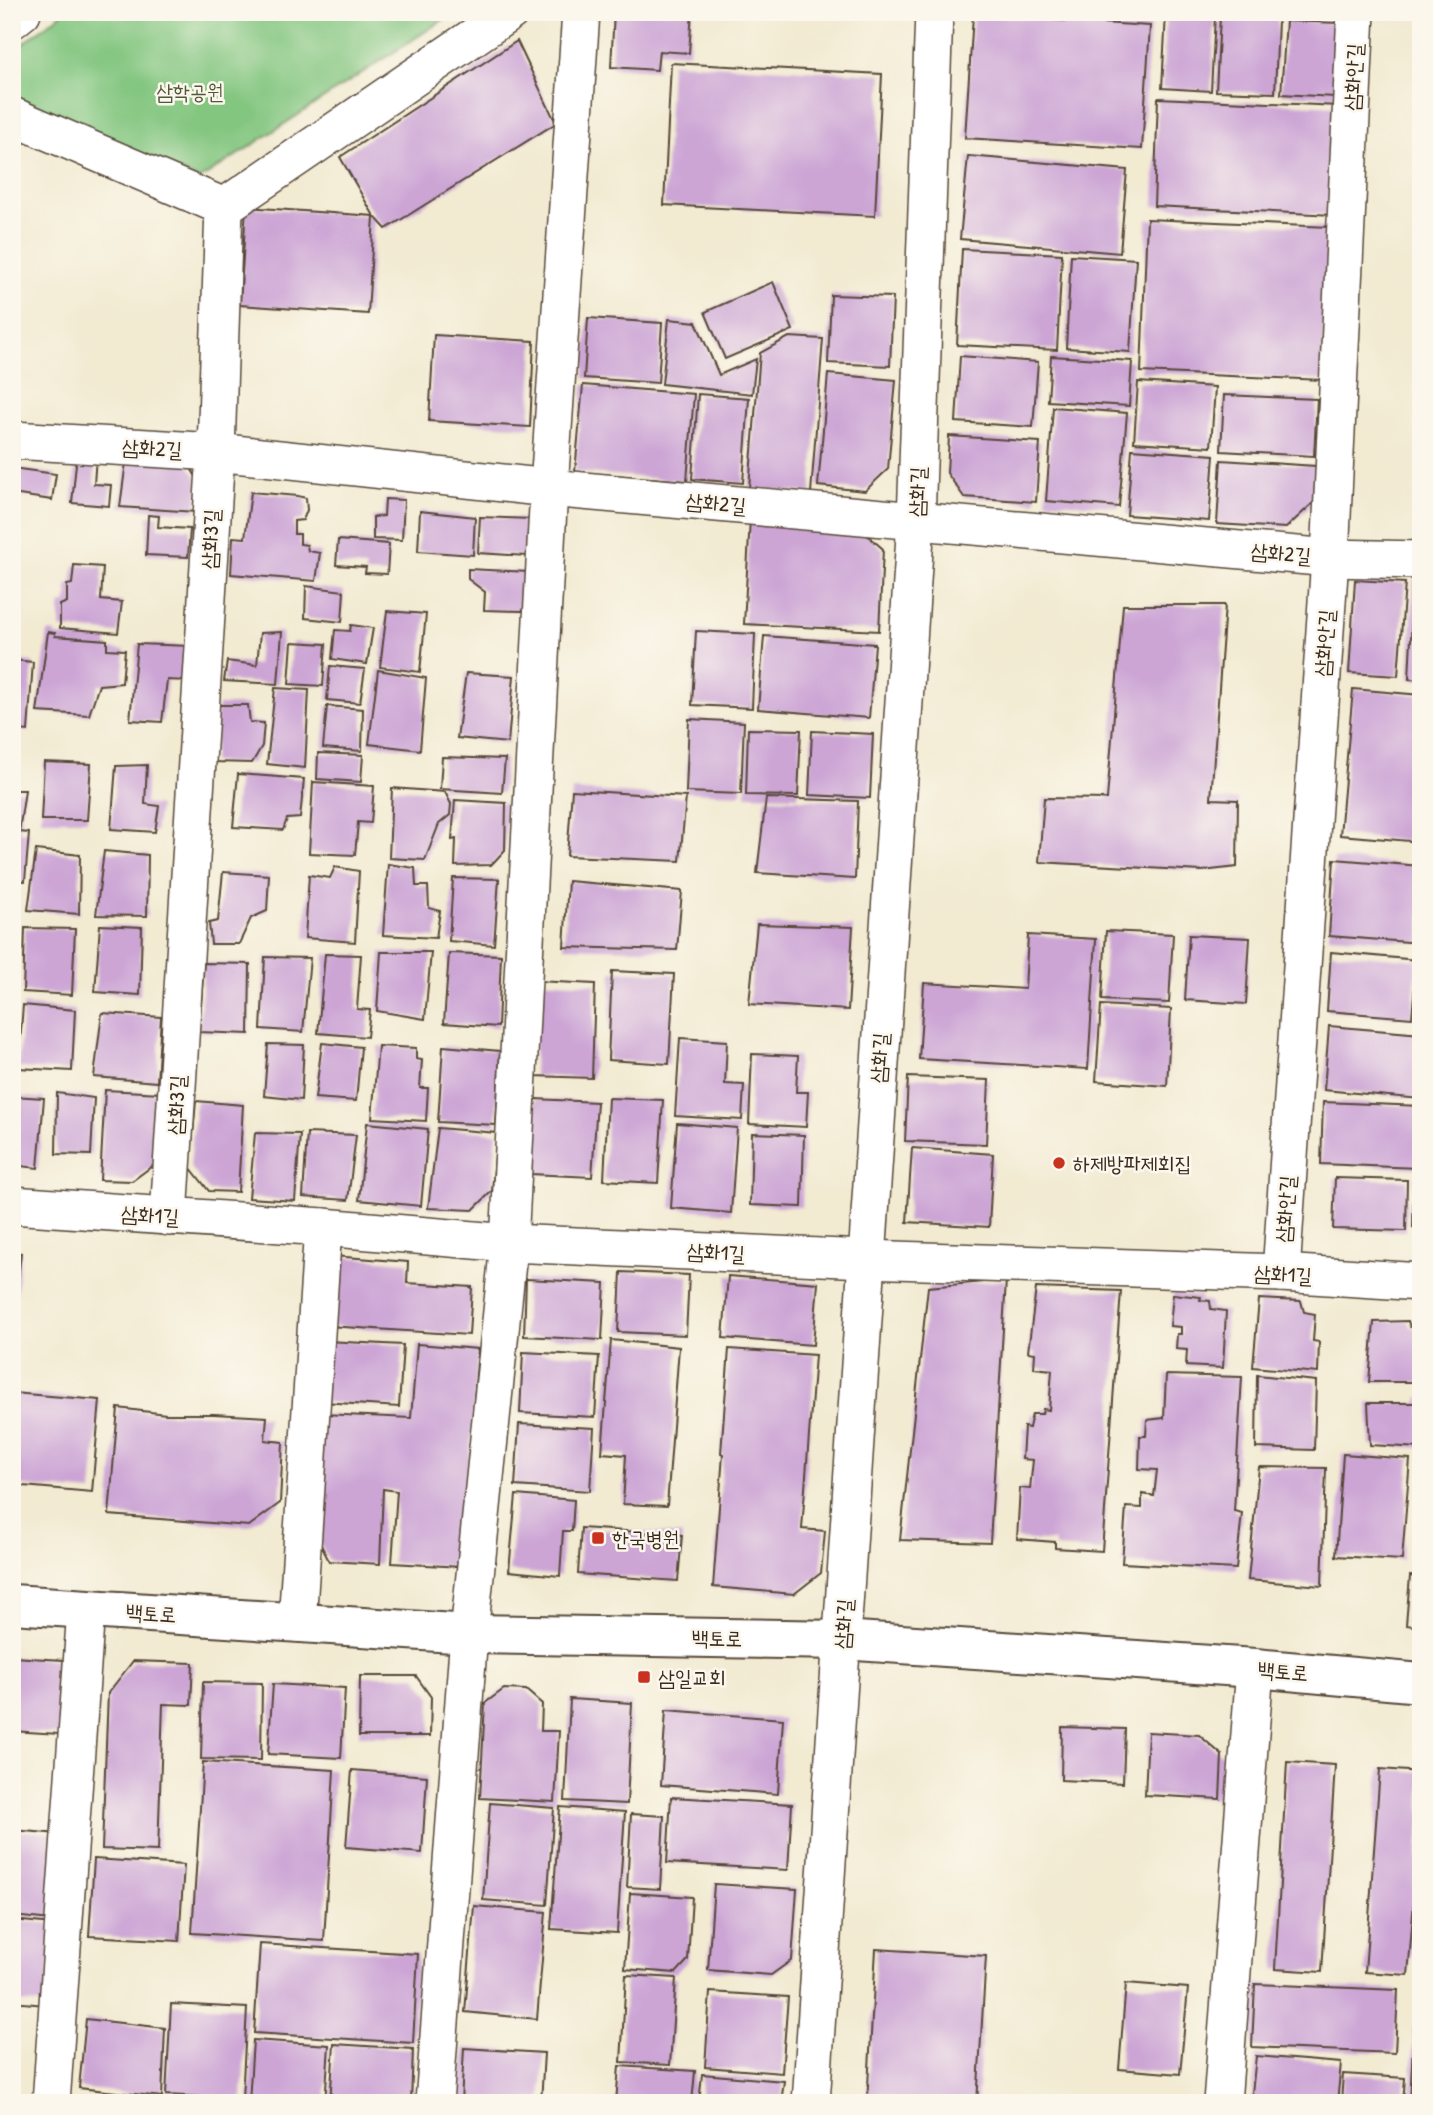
<svg xmlns="http://www.w3.org/2000/svg" width="1433" height="2115" font-family="'Patrick Hand','Poor Story',sans-serif">
<rect width="100%" height="100%" fill="#fbf7ec"/>
<filter id="ink" filterUnits="userSpaceOnUse"><feTurbulence type="fractalNoise" baseFrequency=".0143" numOctaves="2"/><feDisplacementMap in="SourceGraphic" scale="14" xChannelSelector="R" yChannelSelector="G"/><feConvolveMatrix kernelMatrix="1 2 1 2 8 2 1 2 1" color-interpolation-filters="sRGB"/></filter>
<filter id="wash" filterUnits="userSpaceOnUse"><feTurbulence type="fractalNoise" baseFrequency=".00686" numOctaves="4" result="noise"/><feDisplacementMap in="SourceGraphic" scale="28" xChannelSelector="R" yChannelSelector="G"/><feGaussianBlur stdDeviation="1.57" result="paint"/><feColorMatrix in="noise" values="0 0 0 0 0 0 0 0 0 0 0 0 0 0 0 0 0 1.4 0 .05"/><feComposite in="paint" operator="in"/></filter>
<g filter="url(#wash)">
<rect width="100%" height="100%" fill="#f2ead1"/>
<!-- green -->
<path fill="#83c680" stroke="#5f784f" stroke-width="2" d="M64,12H455L199,180L12,97V52Z"/>
<g id="blocks">
<!-- building -->
<g fill="#cca5d5">
<path d="M614,12H692L689,53L659,51L657,70L611,67Z"/>
<path d="M1166,13L1215,16L1211,91L1162,88Z"/>
<path d="M973,15L1150,26L1142,149L965,138Z"/>
<path d="M1220,17L1278,20L1275,93L1216,91Z"/>
<path d="M1286,21L1339,23L1335,97L1281,94Z"/>
<path d="M517,41L556,123L386,229L374,216L340,157Z"/>
<path d="M671,63L882,74L875,216L664,205Z"/>
<path d="M1158,98L1339,106L1334,215L1154,206Z"/>
<path d="M968,156L1127,170L1120,253L960,239Z"/>
<path d="M246,207L374,216L368,314L240,305Z"/>
<path d="M1147,219L1329,227L1322,380L1141,372Z"/>
<path d="M962,249L1062,254L1057,350L957,345Z"/>
<path d="M1071,255L1136,259L1130,352L1066,348Z"/>
<path d="M773,282L793,330L725,359L705,312Z"/>
<path d="M831,295L893,297L890,366L828,363Z"/>
<path d="M588,318L662,323L658,383L584,378Z"/>
<path d="M669,319L696,322L719,375L756,359L752,394L662,384Z"/>
<path d="M434,335L534,341L530,427L429,421Z"/>
<path d="M789,337L823,339L811,493L749,488L760,353Z"/>
<path d="M960,356L1038,362L1033,427L956,422Z"/>
<path d="M1051,356L1132,361L1129,406L1048,401Z"/>
<path d="M828,374L896,380L888,469L865,491L818,486Z"/>
<path d="M1138,382L1215,387L1211,447L1134,442Z"/>
<path d="M583,385L694,394L687,481L575,472Z"/>
<path d="M698,394L749,398L743,483L692,479Z"/>
<path d="M1224,395L1317,399L1314,456L1221,451Z"/>
<path d="M1053,407L1127,413L1119,507L1046,501Z"/>
<path d="M949,436L1040,442L1036,502L964,497L947,473Z"/>
<path d="M1132,449L1214,455L1209,521L1127,515Z"/>
<path d="M77,454L96,456L94,484L111,485L109,506L72,503Z"/>
<path d="M127,454L186,460L198,480L196,512L120,507Z"/>
<path d="M1221,460L1316,466L1314,502L1286,528L1217,524Z"/>
<path d="M12,468L56,474L52,500L12,494Z"/>
<path d="M251,492L298,496L306,498L307,510L303,520L294,521V534H300V544L307,545L308,551L320,553L316,581L231,574L233,537L245,538Z"/>
<path d="M385,499L404,500L402,540L373,539V517L384,516Z"/>
<path d="M420,511L475,517L473,555L418,551Z"/>
<path d="M148,515L159,516L158,527L190,529L188,557L146,555Z"/>
<path d="M480,517L531,519L527,556L478,553Z"/>
<path d="M750,519L856,525L883,549L879,631L744,624Z"/>
<path d="M338,540L389,544L387,574L365,573L366,567L336,565Z"/>
<path d="M74,565L103,567L101,600L122,602L118,633L60,628V605L67,602V585L72,584Z"/>
<path d="M468,569L529,572L536,599L522,611L484,610L485,592L468,579Z"/>
<path d="M1414,578L1421,579V680L1409,679Z"/>
<path d="M1355,580L1405,583L1398,676L1349,673Z"/>
<path d="M306,586L344,591L342,622L305,618Z"/>
<path d="M1123,605H1225L1211,799L1238,800L1237,867L1202,871L1039,862L1044,798L1107,799Z"/>
<path d="M387,611L426,614L420,672L380,667Z"/>
<path d="M351,625L373,628L367,664L332,659L335,630L350,631Z"/>
<path d="M696,631L755,634L752,708L692,705Z"/>
<path d="M48,632L55,633V636L107,640V649L125,650L122,683L99,685L89,715L37,712Z"/>
<path d="M282,632L278,684L224,681L227,661L257,665L260,633Z"/>
<path d="M764,636L875,644L869,718L758,709Z"/>
<path d="M292,642L326,644L323,686L289,684Z"/>
<path d="M137,644L191,646L189,681L167,680L162,722L130,720Z"/>
<path d="M12,660L33,662L28,731L12,729Z"/>
<path d="M330,666L365,669L360,703L327,700Z"/>
<path d="M378,670L426,678L420,750L369,744Z"/>
<path d="M466,673L514,676L508,743L457,738Z"/>
<path d="M275,688L309,690L305,768L267,764Z"/>
<path d="M1353,689L1421,695V842L1340,835Z"/>
<path d="M218,705H248L250,722L264,723L262,746L252,763L213,762Z"/>
<path d="M327,706L363,709L362,751L323,748Z"/>
<path d="M689,719L744,722L741,794L686,792Z"/>
<path d="M748,729L801,730L798,796L746,795Z"/>
<path d="M812,731L873,734L870,798L809,795Z"/>
<path d="M318,753L363,755L361,782L317,779Z"/>
<path d="M442,757L505,759L502,793L440,789Z"/>
<path d="M44,762L91,764L87,820H41Z"/>
<path d="M147,765L145,804L159,806L155,832L111,829L116,766Z"/>
<path d="M238,774L304,779L300,818L287,819L283,830L233,827Z"/>
<path d="M313,782L374,786L371,823L358,822L355,855L309,853Z"/>
<path d="M392,788L445,792L451,804L450,815L439,824L425,860L389,858Z"/>
<path d="M12,790H25L19,832L29,833L25,881L12,880Z"/>
<path d="M572,790L686,797L680,861L567,856Z"/>
<path d="M766,798L858,801L855,879L757,873Z"/>
<path d="M455,800L506,803L505,850L491,865L455,866L456,839L452,840Z"/>
<path d="M36,850L80,855L79,914L28,910Z"/>
<path d="M104,851L148,855L147,916L96,915Z"/>
<path d="M1334,859L1421,866V943L1329,936Z"/>
<path d="M388,864L415,868L416,886H428L429,908L440,911L436,938L383,935Z"/>
<path d="M335,867L359,871L355,942L305,938L309,875L330,878Z"/>
<path d="M223,872L269,875L267,911L251,918L239,944H211L209,923L218,921Z"/>
<path d="M453,878L499,879L494,945L449,941Z"/>
<path d="M568,881L682,891L677,950L564,947Z"/>
<path d="M757,924L853,927L848,1010L749,1004Z"/>
<path d="M100,925L142,927L140,995L95,992Z"/>
<path d="M25,928L75,929L72,995L23,992Z"/>
<path d="M1106,931L1173,934L1169,1003L1102,1000Z"/>
<path d="M1028,935L1096,939L1088,1069L919,1059L924,983L1025,989Z"/>
<path d="M1189,935L1250,938L1246,1004L1185,1000Z"/>
<path d="M381,952H431L425,1019L377,1011Z"/>
<path d="M1331,952L1417,960L1412,1018L1327,1011Z"/>
<path d="M449,953L501,955L498,1027L444,1023Z"/>
<path d="M325,954L361,955L357,1009L370,1010L367,1037L318,1033Z"/>
<path d="M265,957L310,958L303,1032L261,1029Z"/>
<path d="M204,963L250,964L249,1034L199,1032Z"/>
<path d="M612,971L674,974L669,1064L608,1060Z"/>
<path d="M537,981L595,984L592,1078L534,1076Z"/>
<path d="M23,1005L75,1010L72,1071L18,1068Z"/>
<path d="M1101,1005L1171,1009L1167,1086L1096,1081Z"/>
<path d="M102,1013L161,1017L157,1082L94,1077Z"/>
<path d="M1329,1026L1421,1034V1099L1324,1090Z"/>
<path d="M680,1038L727,1041L725,1084L744,1085L742,1120L675,1116Z"/>
<path d="M322,1043L361,1047L356,1101L315,1098Z"/>
<path d="M268,1044L304,1045L301,1100L264,1096Z"/>
<path d="M378,1046L416,1048V1059L422,1060L420,1088H428L426,1121L372,1118Z"/>
<path d="M443,1046L500,1051L496,1125L438,1122Z"/>
<path d="M752,1054L798,1056L796,1092H808L806,1127L749,1124Z"/>
<path d="M908,1077L989,1080L986,1144L905,1141Z"/>
<path d="M105,1090L161,1093L155,1164L132,1181L100,1180Z"/>
<path d="M57,1093L94,1098L91,1155L56,1154Z"/>
<path d="M12,1096L44,1098L38,1168L12,1165Z"/>
<path d="M608,1098L663,1100L658,1183L604,1180Z"/>
<path d="M535,1099L597,1102L592,1177L531,1174Z"/>
<path d="M196,1101L243,1105L238,1192L209,1191L190,1167Z"/>
<path d="M1323,1102L1421,1106L1418,1168L1321,1164Z"/>
<path d="M367,1123L428,1129L421,1206L359,1200Z"/>
<path d="M677,1123L737,1128L731,1213L671,1208Z"/>
<path d="M438,1128L497,1133L492,1191L473,1210L428,1208Z"/>
<path d="M255,1133L300,1134L295,1201L249,1198Z"/>
<path d="M307,1133L356,1135L348,1200L303,1197Z"/>
<path d="M752,1133L804,1135L802,1207L750,1205Z"/>
<path d="M912,1148L993,1154L989,1227L907,1222Z"/>
<path d="M1414,1176H1421V1228H1413Z"/>
<path d="M1335,1178L1407,1180L1406,1231L1333,1229Z"/>
<path d="M12,1252L21,1253L14,1314H12Z"/>
<path d="M333,1256L408,1262L407,1283L472,1287L469,1335L328,1326Z"/>
<path d="M621,1272L689,1275L686,1335L618,1332Z"/>
<path d="M728,1276L818,1283L813,1345L723,1338Z"/>
<path d="M526,1279L605,1283L602,1340L524,1336Z"/>
<path d="M1006,1280L990,1543L900,1540L928,1287Z"/>
<path d="M1036,1288L1121,1291L1102,1551L1055,1548V1542L1017,1539L1020,1488L1030,1489L1033,1460L1022,1459L1024,1427L1029,1428L1032,1414H1042L1043,1409L1049,1410L1052,1370L1034,1368L1035,1353L1028,1352Z"/>
<path d="M1173,1294L1201,1297L1200,1300L1210,1301L1211,1309L1226,1311L1223,1368L1186,1366L1187,1350L1176,1349L1177,1334H1181V1327L1170,1326Z"/>
<path d="M1259,1299L1301,1301L1304,1312L1315,1314L1313,1341L1319,1342L1318,1373L1253,1367Z"/>
<path d="M1408,1321L1410,1327H1421V1382H1369L1374,1322Z"/>
<path d="M611,1340L679,1347L667,1506L623,1504L626,1455L602,1453Z"/>
<path d="M326,1341L403,1345L399,1407L323,1402Z"/>
<path d="M417,1344L478,1349L461,1567L392,1563L397,1491L383,1489L380,1564L329,1561L315,1533L322,1414L411,1418Z"/>
<path d="M729,1349L815,1355L802,1529L825,1531L821,1573L794,1594L713,1587L723,1454L721,1453Z"/>
<path d="M523,1352L599,1356L595,1417L520,1413Z"/>
<path d="M1166,1375L1242,1377L1234,1511L1242,1513L1236,1569L1122,1563L1126,1507L1142,1508V1494L1154,1496L1157,1470L1139,1469L1140,1436H1146L1147,1420L1164,1418Z"/>
<path d="M1257,1375L1316,1381L1314,1450L1256,1448Z"/>
<path d="M12,1393L100,1400L92,1492L12,1485Z"/>
<path d="M1419,1397H1421V1448L1370,1445L1368,1403H1418Z"/>
<path d="M118,1408L166,1414H214L267,1417L265,1440L283,1442L280,1503L249,1526L109,1515Z"/>
<path d="M519,1424L594,1428L590,1491L515,1486Z"/>
<path d="M1343,1454L1410,1459L1402,1560L1336,1556Z"/>
<path d="M1259,1467L1326,1468L1322,1586L1248,1580Z"/>
<path d="M516,1495L574,1500L572,1531H563L560,1576L509,1571Z"/>
<path d="M1419,1513H1421V1551H1416Z"/>
<path d="M581,1528L682,1535L678,1581L578,1574Z"/>
<path d="M1410,1576L1421,1577V1627L1406,1625Z"/>
<path d="M12,1657L64,1660L59,1734L12,1731Z"/>
<path d="M133,1661L193,1663L191,1705L163,1704L158,1851L102,1849L108,1693Z"/>
<path d="M360,1676H416L431,1697L430,1736H359Z"/>
<path d="M203,1682L262,1683L261,1760L201,1759Z"/>
<path d="M273,1684L345,1688L341,1758L268,1754Z"/>
<path d="M504,1689L526,1690L542,1704L541,1731H559L555,1802L480,1798L485,1703Z"/>
<path d="M570,1699L632,1703L627,1804L565,1801Z"/>
<path d="M666,1710L783,1719L778,1794L661,1785Z"/>
<path d="M1062,1727L1125,1729L1123,1783L1061,1780Z"/>
<path d="M1148,1732L1199,1735L1222,1755L1220,1799L1145,1795Z"/>
<path d="M203,1762L334,1770L324,1941L192,1933Z"/>
<path d="M1287,1762L1335,1765L1322,1972L1275,1969Z"/>
<path d="M1380,1769L1421,1772V1815L1408,1975L1365,1972Z"/>
<path d="M352,1770L427,1776L422,1853L346,1847Z"/>
<path d="M671,1797L792,1804L788,1870L667,1863Z"/>
<path d="M490,1803L554,1808L547,1905L483,1900Z"/>
<path d="M560,1807L625,1812L617,1933L551,1929Z"/>
<path d="M631,1814L664,1816L660,1889L627,1887Z"/>
<path d="M12,1830L59,1834L52,1920L12,1916Z"/>
<path d="M94,1859L184,1865L179,1941L89,1936Z"/>
<path d="M714,1884L797,1889L792,1960L771,1975L708,1970Z"/>
<path d="M630,1893L692,1897L688,1960L676,1973L625,1969Z"/>
<path d="M474,1906L546,1912L537,2019L465,2012Z"/>
<path d="M12,1920L53,1924L46,2005L12,2002Z"/>
<path d="M260,1944L418,1954L413,2043L254,2033Z"/>
<path d="M876,1949L986,1956L977,2103H867Z"/>
<path d="M626,1975L676,1978L670,2065L621,2062Z"/>
<path d="M1126,1983L1188,1988L1180,2074L1119,2069Z"/>
<path d="M1255,1984L1398,1990L1395,2053L1252,2047Z"/>
<path d="M710,1992L788,1997L782,2073L705,2067Z"/>
<path d="M171,2004L247,2008L242,2099L166,2095Z"/>
<path d="M86,2019L165,2028L162,2097L79,2088Z"/>
<path d="M1414,2024L1421,2025V2103H1410Z"/>
<path d="M253,2040L329,2045L325,2103H249Z"/>
<path d="M334,2044L413,2049L411,2103H330Z"/>
<path d="M464,2048L544,2053L541,2103H461Z"/>
<path d="M1256,2056L1341,2063L1337,2103H1251Z"/>
<path d="M619,2066L695,2071L692,2103H616Z"/>
<path d="M702,2074L784,2081L781,2103H699Z"/>
<path d="M1343,2074L1405,2078L1403,2103H1341Z"/>
</g>
</g>
</g>
<g filter="url(#ink)">
<use href="#blocks" fill-opacity="0" stroke="#564739" stroke-width="2"/>
<g fill="none" stroke-linecap="round" stroke-linejoin="round">
<defs>
<g id="minor">
<path d="M12,20L22,12"/>
<path d="M12,116L224,207"/>
<path d="M12,440L216,452L549,488L1330,558L1421,560"/>
<path d="M12,1205L323,1227L509,1243L866,1259L1281,1273L1421,1282"/>
<path d="M169,1217L216,452L224,207L510,12"/>
<path d="M1281,1273L1330,558L1356,12"/>
<path d="M297,1623L323,1227"/>
<path d="M51,2103L86,1609"/>
<path d="M434,2103L469,1634L509,1243L549,488L581,12"/>
<path d="M811,2103L916,521L934,12"/>
<path d="M1222,2103L1255,1668"/>
</g>
<path id="tertiary" d="M12,1604L469,1634L842,1640L1255,1668L1421,1683"/>
</defs>
<!-- minor casing -->
<use href="#minor" stroke="#564739" stroke-width="40"/>
<!-- tertiary casing -->
<use href="#tertiary" stroke="#564739" stroke-width="42"/>
<!-- minor -->
<use href="#minor" stroke="#fff" stroke-width="37"/>
<!-- tertiary -->
<use href="#tertiary" stroke="#fff" stroke-width="38"/>
</g>
</g>
<!-- markers -->
<g fill="#c8321e" stroke="#fbf7ec" stroke-width="2.5">
<circle cx="1059" cy="1163" r="7"/>
<rect x="591" y="1531" width="14" height="14" rx="3.5"/>
<rect x="637" y="1670" width="14" height="14" rx="3.5"/>
</g>
<g text-anchor="middle" dominant-baseline="central" stroke-width="5" stroke-linejoin="round" paint-order="stroke">
<!-- street labels -->
<g font-size="21" fill="#3b2a1e" stroke="#fbf7ec">
<text transform="translate(1353 77) rotate(-87)">삼화안길</text>
<text transform="translate(152 448) rotate(3)">삼화2길</text>
<text transform="translate(917 492) rotate(-88)">삼화길</text>
<text transform="translate(716 503) rotate(5)">삼화2길</text>
<text transform="translate(210 539) rotate(-87)">삼화3길</text>
<text transform="translate(1281 553) rotate(5)">삼화2길</text>
<text transform="translate(1324 643) rotate(-86)">삼화안길</text>
<text transform="translate(879 1058) rotate(-86)">삼화길</text>
<text transform="translate(176 1105) rotate(-87)">삼화3길</text>
<text transform="translate(1285 1209) rotate(-86)">삼화안길</text>
<text transform="translate(150 1215) rotate(4)">삼화1길</text>
<text transform="translate(716 1252) rotate(3)">삼화1길</text>
<text transform="translate(1283 1274) rotate(3)">삼화1길</text>
<text transform="translate(151 1613) rotate(4)">백토로</text>
<text transform="translate(843 1624) rotate(-86)">삼화길</text>
<text transform="translate(717 1638) rotate(1)">백토로</text>
<text transform="translate(1283 1671) rotate(5)">백토로</text>
</g>
<!-- park labels -->
<g font-size="21" fill="#51593b" stroke="#fbf7ec">
<text x="190" y="91">삼학공원</text>
</g>
<!-- poi labels -->
<g font-size="21" fill="#3b2a1e" stroke="#fbf7ec" text-anchor="start">
<text x="1073" y="1163">하제방파제회집</text>
<text x="612" y="1538">한국병원</text>
<text x="658" y="1677">삼일교회</text>
</g>
</g>
<!-- margin -->
<rect width="1433" height="2115" fill="none" stroke="#fbf7ec" stroke-width="42"/>
</svg>
